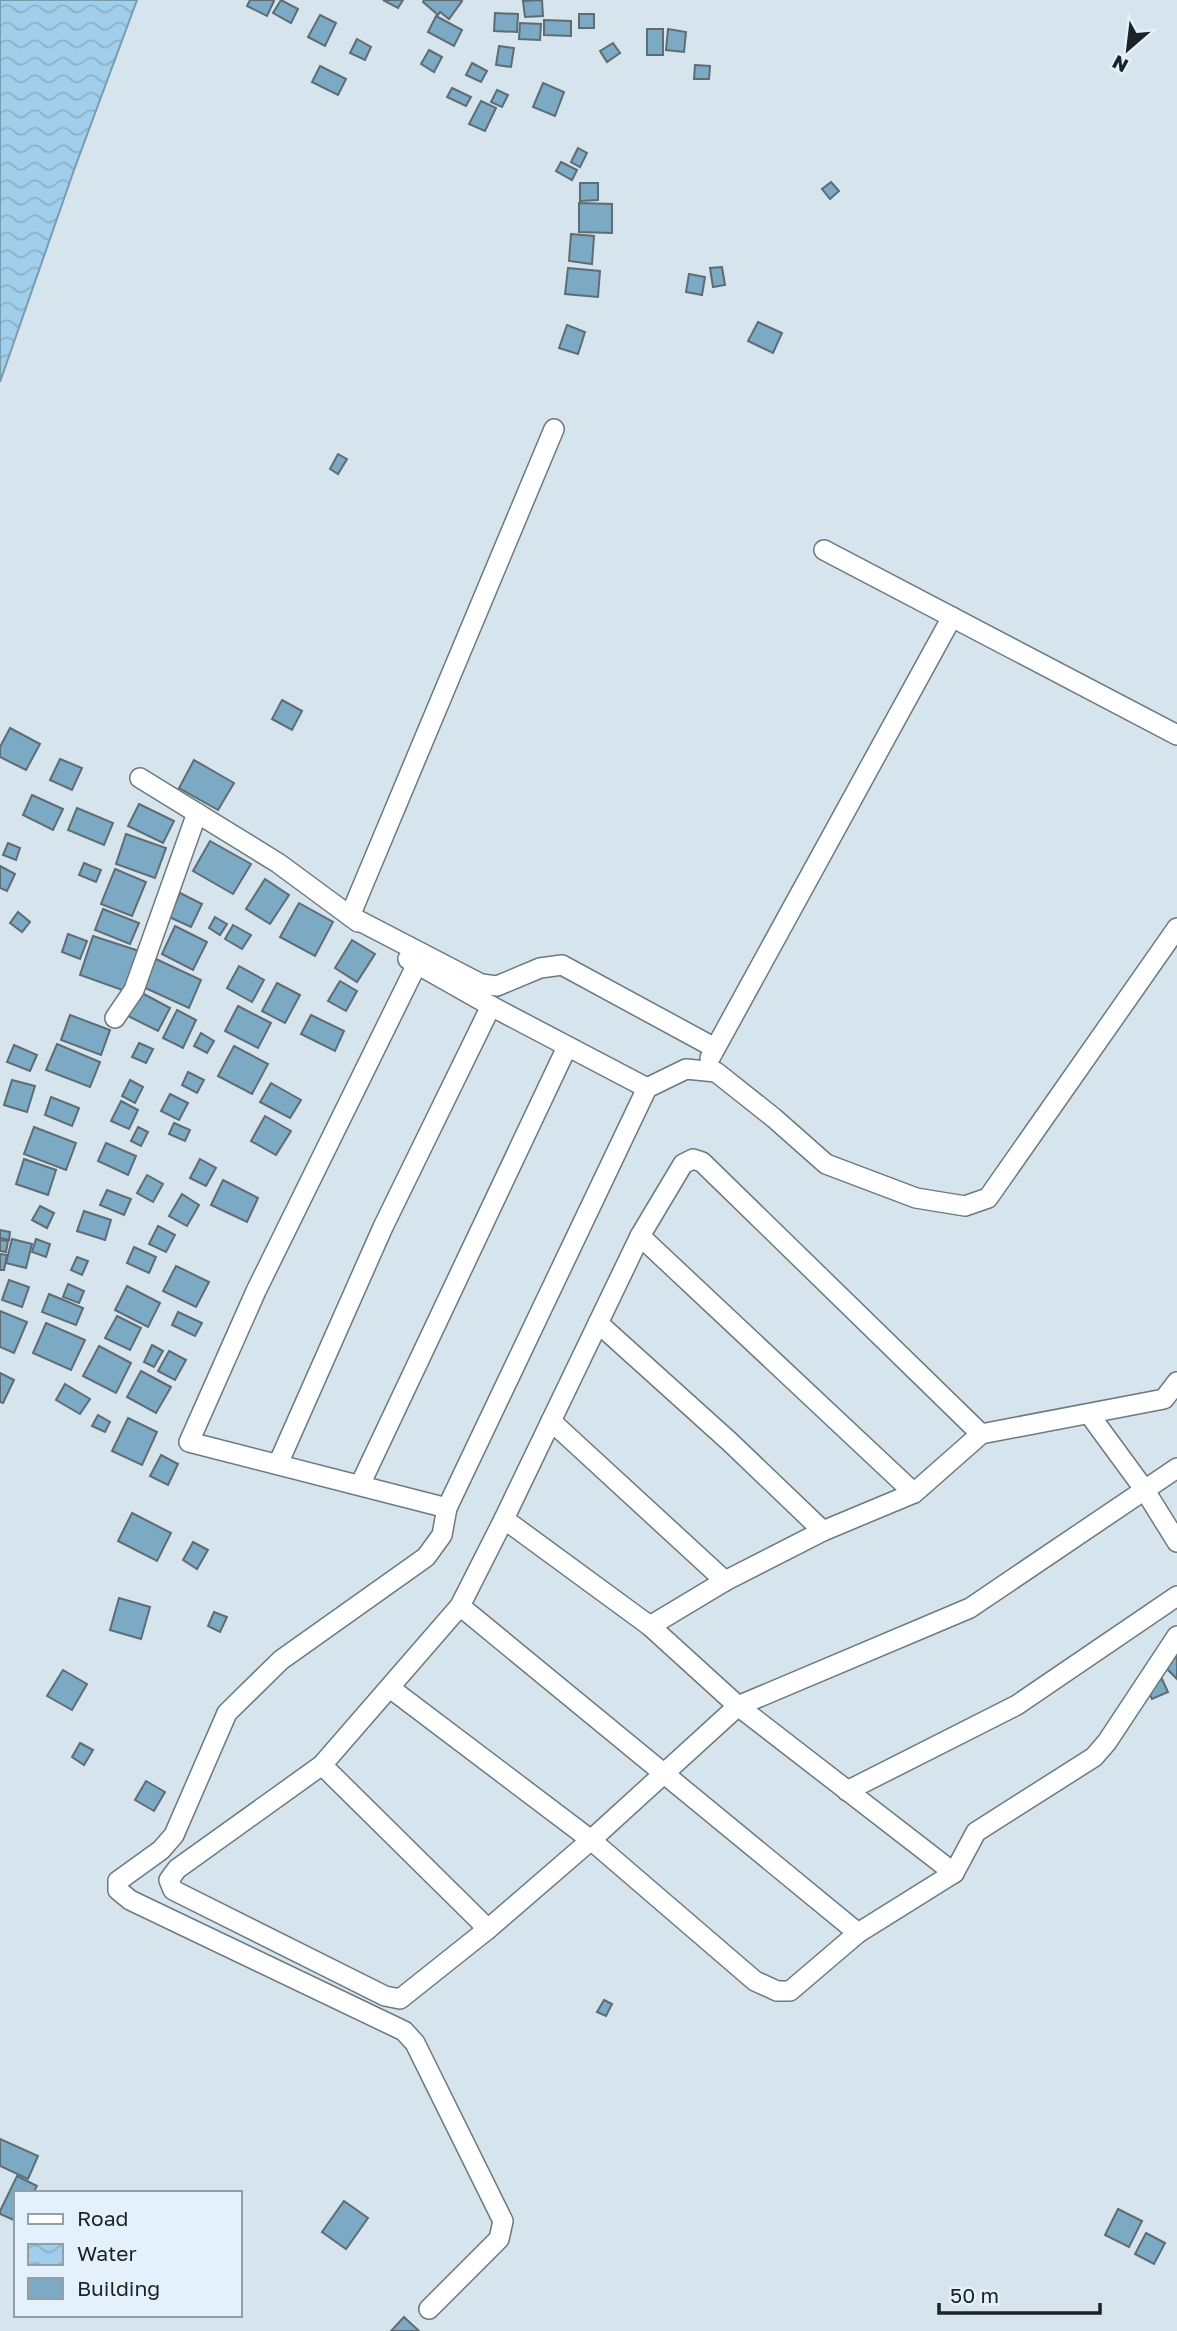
<svg xmlns="http://www.w3.org/2000/svg" width="1177" height="2331" font-family="'Golos Text',sans-serif">
<defs>
<pattern id="water-waves" width="16" height="10" patternUnits="userSpaceOnUse" patternTransform="scale(1.75)"><rect width="16" height="10" fill="#a1cfeb"/><path d="M0 5q4-4 8 0t8 0" fill="none" stroke="#8ab1c9"/></pattern>
</defs>
<rect width="100%" height="100%" fill="#d5e4ed"/>
<!-- water -->
<path fill="url(#water-waves)" stroke="#799bb0" stroke-width="2" d="M0,0H137L74,170L0,382Z"/>
<!-- building -->
<g fill="#7ca9c4" stroke="#5f6c74" stroke-width="2">
<path d="M250,0H273L274,1L267,16L247,6Z"/>
<path d="M281,0L298,9L291,23L273,13Z"/>
<path d="M383,0H403L398,8Z"/>
<path d="M424,0H461L462,1L449,19L440,12L438,15L423,2Z"/>
<path d="M542,0L543,16L525,17L523,1Z"/>
<path d="M495,13L518,14L517,32L494,31Z"/>
<rect x="579" y="14" width="15" height="14"/>
<path d="M320,15L336,23L325,46L308,37Z"/>
<path d="M436,16L462,30L454,46L428,32Z"/>
<path d="M544,20L571,21V36L544,35Z"/>
<path d="M520,23L541,24L540,40L519,39Z"/>
<rect x="647" y="29" width="16" height="26"/>
<path d="M668,29L686,32L684,52L666,50Z"/>
<path d="M357,39L371,47L365,60L350,53Z"/>
<path d="M613,43L620,53L607,62L600,51Z"/>
<path d="M499,46L514,48L511,67L496,65Z"/>
<path d="M429,50L442,57L434,72L421,64Z"/>
<path d="M472,63L487,71L481,82L466,75Z"/>
<path d="M695,65L710,66L709,79H694Z"/>
<path d="M320,66L346,79L338,95L312,82Z"/>
<path d="M543,83L564,92L555,116L533,107Z"/>
<path d="M452,88L471,97L466,106L447,97Z"/>
<path d="M497,90L508,95L502,107L491,102Z"/>
<path d="M481,101L496,108L485,131L469,124Z"/>
<path d="M578,148L587,153L580,167L571,162Z"/>
<path d="M561,162L577,170L572,180L556,171Z"/>
<path d="M831,182L839,191L830,199L822,189Z"/>
<path d="M580,183H598V200L580,201Z"/>
<path d="M579,203L612,204V233L579,232Z"/>
<path d="M571,234L594,236L592,264L569,261Z"/>
<path d="M722,267L725,285L713,287L710,268Z"/>
<path d="M568,268L600,271L598,297L565,294Z"/>
<path d="M689,274L705,277L702,295L686,292Z"/>
<path d="M758,322L782,333L773,353L748,341Z"/>
<path d="M567,325L585,332L578,354L559,348Z"/>
<path d="M338,454L347,459L338,474L330,469Z"/>
<path d="M282,700L302,711L292,730L272,719Z"/>
<path d="M10,728L40,744L26,770L0,757V747Z"/>
<path d="M60,759L82,768L72,790L50,780Z"/>
<path d="M194,760L234,783L218,810L179,788Z"/>
<path d="M32,795L63,809L53,830L23,815Z"/>
<path d="M139,804L174,821L163,843L128,826Z"/>
<path d="M77,808L113,823L104,845L68,830Z"/>
<path d="M126,834L166,848L155,878L116,864Z"/>
<path d="M210,841L251,864L233,894L193,871Z"/>
<path d="M8,843L20,848L16,860L3,855Z"/>
<path d="M84,863L101,870L96,882L79,875Z"/>
<path d="M0,866L15,874L7,891L0,888Z"/>
<path d="M115,869L146,882L132,916L101,904Z"/>
<path d="M265,879L289,895L270,924L246,909Z"/>
<path d="M180,893L202,904L191,927L169,917Z"/>
<path d="M299,903L333,922L315,956L280,937Z"/>
<path d="M103,909L139,923L130,944L95,930Z"/>
<path d="M18,912L30,922L22,932L10,923Z"/>
<path d="M215,917L227,924L220,935L209,928Z"/>
<path d="M233,925L251,935L242,949L225,939Z"/>
<path d="M175,926L207,942L193,970L162,954Z"/>
<path d="M68,934L87,941L80,959L62,952Z"/>
<path d="M93,936L139,951L125,991L80,975Z"/>
<path d="M352,940L375,954L357,982L335,968Z"/>
<path d="M156,959L201,980L189,1008L143,987Z"/>
<path d="M239,966L264,980L252,1002L227,988Z"/>
<path d="M340,981L357,991L346,1011L328,1001Z"/>
<path d="M277,983L300,995L285,1023L262,1011Z"/>
<path d="M140,992L170,1008L158,1031L128,1016Z"/>
<path d="M238,1006L271,1023L258,1048L225,1031Z"/>
<path d="M177,1010L196,1020L183,1048L163,1038Z"/>
<path d="M70,1015L110,1030L101,1055L61,1040Z"/>
<path d="M311,1015L344,1031L335,1051L301,1034Z"/>
<path d="M201,1033L214,1041L207,1053L194,1046Z"/>
<path d="M139,1043L153,1049L146,1063L132,1057Z"/>
<path d="M57,1044L100,1062L90,1087L46,1070Z"/>
<path d="M14,1045L37,1055L30,1071L7,1062Z"/>
<path d="M234,1046L268,1064L252,1094L218,1076Z"/>
<path d="M188,1072L204,1080L197,1093L182,1085Z"/>
<path d="M12,1080L35,1086L27,1112L4,1105Z"/>
<path d="M130,1080L143,1087L135,1103L122,1096Z"/>
<path d="M271,1083L301,1100L290,1118L260,1102Z"/>
<path d="M170,1094L188,1103L179,1120L161,1111Z"/>
<path d="M51,1097L79,1108L72,1126L45,1115Z"/>
<path d="M121,1101L138,1110L129,1129L111,1121Z"/>
<path d="M265,1116L291,1131L276,1155L251,1141Z"/>
<path d="M174,1123L190,1130L185,1141L169,1134Z"/>
<path d="M34,1127L76,1143L66,1170L24,1154Z"/>
<path d="M138,1127L148,1132L141,1146L131,1141Z"/>
<path d="M106,1143L136,1156L128,1175L98,1161Z"/>
<path d="M24,1159L56,1170L48,1195L16,1184Z"/>
<path d="M200,1159L216,1168L206,1186L190,1178Z"/>
<path d="M147,1175L163,1184L153,1202L137,1193Z"/>
<path d="M223,1180L258,1198L247,1222L211,1205Z"/>
<path d="M107,1190L131,1199L124,1215L100,1205Z"/>
<path d="M182,1194L199,1205L187,1226L169,1216Z"/>
<path d="M40,1206L54,1213L47,1228L32,1220Z"/>
<path d="M84,1211L111,1220L105,1240L77,1231Z"/>
<path d="M158,1226L175,1235L166,1252L149,1244Z"/>
<path d="M0,1230L10,1232L9,1240L0,1238Z"/>
<path d="M12,1239L32,1244L26,1268L6,1263Z"/>
<path d="M36,1239L50,1244L46,1257L32,1252Z"/>
<path d="M0,1240L8,1241L6,1252L0,1251Z"/>
<path d="M134,1247L156,1257L149,1273L127,1263Z"/>
<path d="M0,1254L7,1255L4,1270H0Z"/>
<path d="M77,1257L88,1261L82,1275L71,1270Z"/>
<path d="M176,1266L209,1282L196,1307L163,1291Z"/>
<path d="M9,1280L29,1287L22,1307L2,1300Z"/>
<path d="M68,1284L84,1291L79,1303L63,1297Z"/>
<path d="M127,1286L160,1303L148,1327L115,1310Z"/>
<path d="M49,1294L83,1308L76,1325L42,1312Z"/>
<path d="M0,1311L27,1322L14,1353L0,1347Z"/>
<path d="M178,1312L202,1323L195,1336L172,1325Z"/>
<path d="M117,1316L141,1328L130,1350L105,1338Z"/>
<path d="M46,1323L85,1340L71,1370L33,1353Z"/>
<path d="M152,1345L163,1351L154,1367L144,1362Z"/>
<path d="M99,1346L131,1363L116,1393L83,1376Z"/>
<path d="M169,1351L186,1360L175,1380L158,1371Z"/>
<path d="M141,1371L171,1387L156,1413L127,1397Z"/>
<path d="M0,1373L14,1380L3,1403L0,1402Z"/>
<path d="M65,1384L90,1399L80,1414L56,1400Z"/>
<path d="M98,1415L110,1422L105,1432L92,1426Z"/>
<path d="M128,1418L157,1432L142,1465L112,1451Z"/>
<path d="M161,1455L178,1464L168,1485L150,1476Z"/>
<path d="M132,1513L171,1533L157,1561L118,1541Z"/>
<path d="M193,1542L208,1550L197,1569L183,1560Z"/>
<path d="M119,1598L150,1607L141,1639L110,1630Z"/>
<path d="M214,1612L227,1617L220,1632L208,1626Z"/>
<path d="M1177,1656V1679L1165,1667Z"/>
<path d="M63,1670L87,1684L72,1710L47,1696Z"/>
<path d="M1162,1679L1168,1692L1152,1699L1146,1686Z"/>
<path d="M80,1743L93,1750L84,1765L72,1757Z"/>
<path d="M146,1781L165,1792L154,1811L135,1800Z"/>
<path d="M604,2000L612,2004L606,2016L597,2012Z"/>
<path d="M0,2139L38,2156L28,2179L0,2166Z"/>
<path d="M17,2176L37,2186L33,2193H16V2221L0,2214V2211Z"/>
<path d="M344,2201L368,2218L346,2249L322,2232Z"/>
<path d="M1118,2209L1142,2221L1129,2247L1105,2235Z"/>
<path d="M1146,2233L1165,2243L1154,2264L1135,2254Z"/>
<path d="M404,2317L419,2331H391Z"/>
</g>
<g fill="none" stroke-linecap="round" stroke-linejoin="round">
<defs>
<g id="minor">
<path d="M554,429L350,916L481,984L497,986L540,968L562,965L715,1048"/>
<path d="M824,550L1177,735"/>
<path d="M140,778L278,863L358,922"/>
<path d="M408,959L491,1006L647,1088"/>
<path d="M416,966L256,1291L189,1442L447,1508"/>
<path d="M115,1018L134,990L197,813"/>
<path d="M710,1058L952,617"/>
<path d="M640,1236L914,1493"/>
<path d="M598,1323L730,1442L823,1531"/>
<path d="M1089,1414L1144,1489L1177,1542"/>
<path d="M551,1421L725,1581"/>
<path d="M981,1434L702,1162L693,1159L683,1164L640,1236L504,1519L460,1606L322,1765L177,1869L169,1880L173,1890L385,1996L400,1999L488,1929L591,1840L738,1706L970,1608L1177,1468"/>
<path d="M278,1464L383,1227L491,1006"/>
<path d="M360,1485L567,1047"/>
<path d="M460,1606L858,1933"/>
<path d="M650,1626L725,1581L823,1531L914,1493L981,1434L1164,1399L1177,1382"/>
<path d="M390,1688L591,1840L755,1981L777,1991H790L858,1933L954,1873L738,1706L650,1626L504,1519"/>
<path d="M322,1765L488,1929"/>
<path d="M847,1791L1017,1705L1177,1596"/>
<path d="M954,1873L976,1832L1094,1757L1107,1742L1177,1636"/>
<path d="M429,2309L499,2239L503,2221L415,2043L404,2031L130,1900L118,1890V1881L161,1850L174,1835L227,1713L281,1660L426,1557L442,1535L447,1508L647,1088L686,1069L716,1072L774,1118L826,1164L916,1198L965,1206L988,1198L1177,928"/>
</g>
</defs>
<!-- minor casing -->
<use href="#minor" stroke="#6b7981" stroke-width="22"/>
<!-- minor -->
<use href="#minor" stroke="#fff" stroke-width="19"/>
</g>
<!-- legend -->
<rect x="14" y="2191" width="228" height="126" fill="#e2f1fb" stroke="#939ea5" stroke-width="2"/>
<rect x="28" y="2214" width="35" height="10" fill="#ffffff" stroke="#939ea5" stroke-width="2"/>
<text x="77" y="2226" font-size="21" fill="#1c2225">Road</text>
<rect x="28" y="2244" width="35" height="21" fill="url(#water-waves)" stroke="#939ea5" stroke-width="2"/>
<text x="77" y="2261" font-size="21" fill="#1c2225">Water</text>
<rect x="28" y="2278" width="35" height="21" fill="#7ca9c4" stroke="#939ea5" stroke-width="2"/>
<text x="77" y="2296" font-size="21" fill="#1c2225">Building</text>
<!-- north arrow -->
<g transform="translate(1128 49) rotate(208)" stroke="#e2f1fb" stroke-width="5" paint-order="stroke">
<path d="M0-5L12 26L0 18L-12 26Z" fill="#1c2225"/>
<text y="-10" font-size="19" font-weight="bold" text-anchor="middle" fill="#1c2225">N</text>
</g>
<!-- scale -->
<path d="M939 2303v10h161v-10" fill="none" stroke="#1c2225" stroke-width="3.5"/>
<text x="950" y="2303" font-size="21" fill="#1c2225" stroke="#e2f1fb" stroke-width="5" paint-order="stroke">50 m</text>
</svg>
